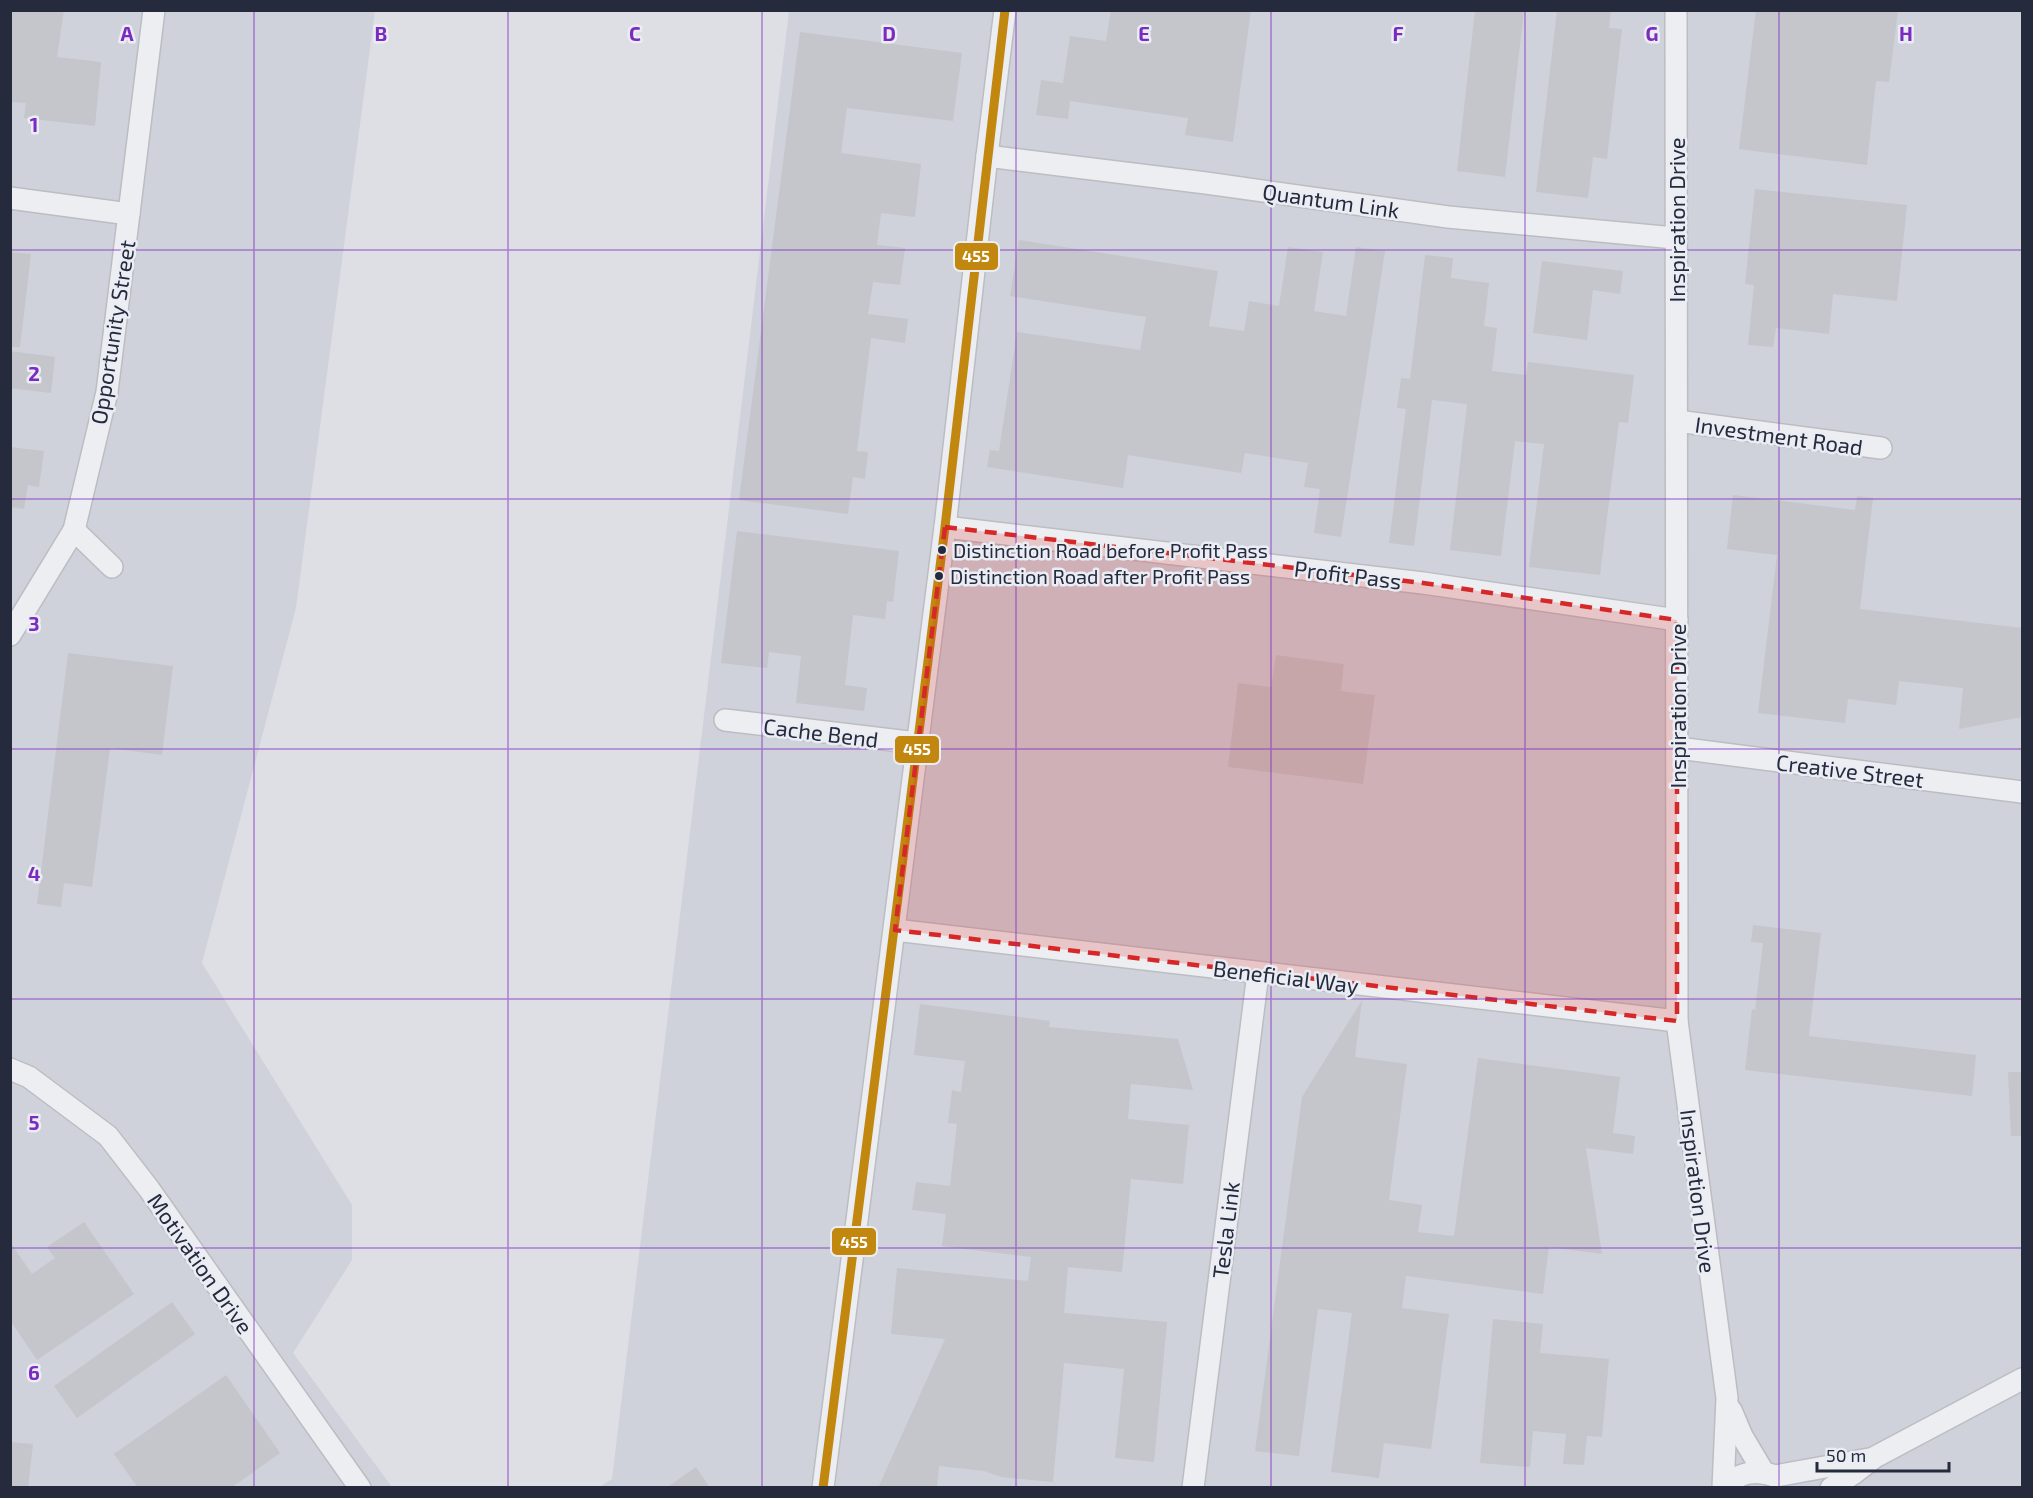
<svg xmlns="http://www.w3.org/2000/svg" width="2033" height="1498" font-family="'Exo 2',sans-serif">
<rect width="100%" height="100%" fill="#dedfe4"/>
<!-- built -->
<g fill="#cfd2db">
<path d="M10,11H375L296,608L202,963L352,1205V1260L293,1353L392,1487H11Z"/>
<path d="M789,11H2022V1487L598,1488L612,1479Z"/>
</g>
<!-- building -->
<g fill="#c4c6cb">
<path d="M10,10H64L57,57L101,62L95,126L24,118L26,103L10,102Z"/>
<path d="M1111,10H1251L1233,142L1185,135L1188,118L1070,101L1068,119L1036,115L1041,80L1063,83L1070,36L1106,41Z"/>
<path d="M1475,10H1524L1505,177L1457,171Z"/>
<path d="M1557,10H1611L1609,28L1622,29L1607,159L1593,157L1588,198L1536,192Z"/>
<path d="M1756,10H1898L1889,82L1876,81L1867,165L1739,149Z"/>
<path d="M800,32L962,53L953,121L847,108L841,153L921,164L915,217L881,213L877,245L905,248L900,285L873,282L868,314L908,319L905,343L871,338L857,451L868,452L865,479L853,477L848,514L739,500Z"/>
<path d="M1755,189L1907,205L1897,301L1833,294L1829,334L1776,328L1773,347L1748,345L1754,285L1745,284Z"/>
<path d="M1019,240L1218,271L1209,326L1244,331L1249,301L1279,306L1288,247L1323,252L1314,311L1346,316L1356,247L1385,251L1341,537L1314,533L1320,489L1304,487L1308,463L1245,453L1241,473L1128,455L1123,488L987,467L990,450L999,451L1017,332L1140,350L1146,317L1010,296Z"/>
<path d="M10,252L31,254L20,347H10Z"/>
<path d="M1425,255L1453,258L1451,278L1489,283L1484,326L1497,328L1492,371L1526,375L1528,362L1634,375L1628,423L1619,422L1600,575L1529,567L1544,444L1515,441L1501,556L1450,550L1467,404L1432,400L1414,546L1389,543L1406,409L1397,408L1401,378L1410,379Z"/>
<path d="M1542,261L1623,271L1620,294L1593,290L1587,340L1533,333Z"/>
<path d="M10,351L55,357L51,393L10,388Z"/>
<path d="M10,447L44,451L39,487L28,485L24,509L10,507Z"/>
<path d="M1733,495L1855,510L1857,496L1873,498L1860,609L2022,628V717L1959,729L1963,688L1899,681L1896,705L1848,699L1845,723L1758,713L1777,555L1727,549Z"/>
<path d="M737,531L899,551L893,602L887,601L885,619L853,615L845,685L867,688L864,711L796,703L801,656L769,652L767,668L721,663Z"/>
<path d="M68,653L173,666L162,755L110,748L92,887L64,883L61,907L37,904Z"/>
<path d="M1276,655L1344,664L1341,691L1375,695L1363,784L1228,767L1238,683L1271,687Z"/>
<path d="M1753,925L1821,933L1809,1036L1976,1055L1972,1096L1745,1070L1752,1009L1755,1010L1763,943L1751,942Z"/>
<path d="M1362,1000L1355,1057L1407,1064L1389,1200L1422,1205L1418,1232L1454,1236L1478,1058L1620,1077L1613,1133L1635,1136L1633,1154L1586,1148L1602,1254L1549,1247L1543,1294L1406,1276L1402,1308L1449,1314L1431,1449L1384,1443L1379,1478L1331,1472L1352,1313L1318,1309L1299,1456L1255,1451L1302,1097Z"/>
<path d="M920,1004L1050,1021L1049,1027L1178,1039L1193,1090L1131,1084L1128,1119L1189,1125L1183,1184L1131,1179L1122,1272L1068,1267L1064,1313L1167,1322L1154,1462L1115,1458L1124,1369L1064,1363L1053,1482L1001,1477L984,1471L939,1466L937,1488H878L945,1339L891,1334L897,1268L1028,1281L1031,1257L942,1246L946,1214L912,1210L916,1182L950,1186L957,1124L948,1123L952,1090L961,1092L965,1061L914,1055Z"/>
<path d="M2008,1072H2022V1136H2011Z"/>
<path d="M84,1222L134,1294L37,1360L10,1320V1242L32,1274L55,1258L47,1247Z"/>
<path d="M172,1302L195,1334L77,1418L54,1386Z"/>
<path d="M1493,1319L1543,1324L1540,1353L1609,1359L1602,1437L1587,1436L1584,1465L1563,1464L1566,1434L1533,1431L1530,1467L1480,1463Z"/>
<path d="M226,1375L280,1453L231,1488H138L114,1454Z"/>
<path d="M10,1442L33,1444L28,1488H10Z"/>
<path d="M696,1467L710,1488H666Z"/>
</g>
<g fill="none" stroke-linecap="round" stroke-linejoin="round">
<defs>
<g id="minor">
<path d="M1676,10L1677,1021L1727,1398L1723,1488"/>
<path d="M987,156L1206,183L1448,217L1675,238"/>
<path d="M10,198L129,214"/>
<path d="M1677,421L1881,448"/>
<path d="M945,527L1423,583L1677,620"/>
<path d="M74,530L112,567"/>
<path d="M10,635L74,530L107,392L154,10"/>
<path d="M725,720L917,743"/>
<path d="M1678,748L2022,792"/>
<path d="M895,930L1677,1021"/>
<path d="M10,1069L29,1077L108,1136L149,1189L360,1488"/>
<path d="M1731,1410L1742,1436L1764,1473"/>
<path d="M1775,1476L1869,1459"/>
<path d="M823,1488L945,527L987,156L1005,10"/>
<path d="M1193,1488L1258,973"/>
<path d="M1724,1488C1739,1472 1755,1469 1775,1476"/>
<path d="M1831,1488L1853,1474L1875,1457L2022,1379"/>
</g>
</defs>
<!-- minor casing -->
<use href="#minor" stroke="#bcbdc2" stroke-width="24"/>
<!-- minor -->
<use href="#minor" stroke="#edeef1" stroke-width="21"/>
<defs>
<path id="bus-1" d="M823,1488L945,527L1005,10"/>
</defs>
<!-- bus-1 casing -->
<use href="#bus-1" stroke="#eaedf4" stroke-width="14"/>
<!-- bus-1 -->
<use href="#bus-1" stroke="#c2870f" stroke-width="9"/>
</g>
<!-- marked area -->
<path fill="#d62828" fill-opacity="0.2" stroke="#d62828" stroke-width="4.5" stroke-dasharray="12 8" stroke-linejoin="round" d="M945,527L1423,583L1677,620V1021L895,930Z"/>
<!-- grid -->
<path fill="none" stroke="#7b2cbf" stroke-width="1.5" stroke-opacity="0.55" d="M254,10V1488M508,10V1488M762,10V1488M1016,10V1488M1271,10V1488M1525,10V1488M1779,10V1488M10,250H2022M10,499H2022M10,749H2022M10,999H2022M10,1248H2022"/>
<!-- markers -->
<g fill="#252a3d" stroke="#eaedf4" stroke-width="2">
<circle cx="942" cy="550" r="5"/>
<circle cx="939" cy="576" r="5"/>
</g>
<g text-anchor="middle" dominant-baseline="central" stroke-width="5" stroke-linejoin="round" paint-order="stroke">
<!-- bus labels -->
<g font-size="20" fill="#252a3d" stroke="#eaedf4" text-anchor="start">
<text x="953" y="550">Distinction Road before Profit Pass</text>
<text x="950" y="576">Distinction Road after Profit Pass</text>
</g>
<!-- street labels -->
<g font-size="22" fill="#252a3d" stroke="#eaedf4">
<text transform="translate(1331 200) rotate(8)">Quantum Link</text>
<text transform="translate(1676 220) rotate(-90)">Inspiration Drive</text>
<text transform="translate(112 332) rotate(-81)">Opportunity Street</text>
<text transform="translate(1779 435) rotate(8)">Investment Road</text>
<text transform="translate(1348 574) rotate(7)">Profit Pass</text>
<text transform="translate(1677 706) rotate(-90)">Inspiration Drive</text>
<text transform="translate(821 732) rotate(7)">Cache Bend</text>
<text transform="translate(1850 770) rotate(7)">Creative Street</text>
<text transform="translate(1286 976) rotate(7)">Beneficial Way</text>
<text transform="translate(1699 1191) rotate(83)">Inspiration Drive</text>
<text transform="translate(1225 1230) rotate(-83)">Tesla Link</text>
<text transform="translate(201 1263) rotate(55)">Motivation Drive</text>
</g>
</g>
<g font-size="20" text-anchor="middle" font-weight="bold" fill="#7b2cbf" stroke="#eaedf4" stroke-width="5" stroke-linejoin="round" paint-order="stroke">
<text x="127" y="41">A</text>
<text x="381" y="41">B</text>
<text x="635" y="41">C</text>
<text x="889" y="41">D</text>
<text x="1144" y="41">E</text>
<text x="1398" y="41">F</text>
<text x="1652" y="41">G</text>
<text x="1906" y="41">H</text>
<text x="34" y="132">1</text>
<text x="34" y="381">2</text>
<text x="34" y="631">3</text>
<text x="34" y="881">4</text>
<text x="34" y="1130">5</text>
<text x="34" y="1380">6</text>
</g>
<g stroke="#eaedf4" stroke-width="2">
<rect x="954" y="242" width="45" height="29" rx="6" fill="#c2870f"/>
<rect x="894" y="735" width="46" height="29" rx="6" fill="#c2870f"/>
<rect x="831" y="1227" width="46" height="29" rx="6" fill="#c2870f"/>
</g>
<g font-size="16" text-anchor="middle" font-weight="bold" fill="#fff">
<text x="976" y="262">455</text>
<text x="917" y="755">455</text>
<text x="854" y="1248">455</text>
</g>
<!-- border -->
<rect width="2033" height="1498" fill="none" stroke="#252a3d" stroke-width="24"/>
<!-- scale -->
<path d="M1817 1462v9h132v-9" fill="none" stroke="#252a3d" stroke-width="3"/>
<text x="1826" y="1462" font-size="18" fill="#252a3d" stroke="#eaedf4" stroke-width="4.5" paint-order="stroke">50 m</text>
</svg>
